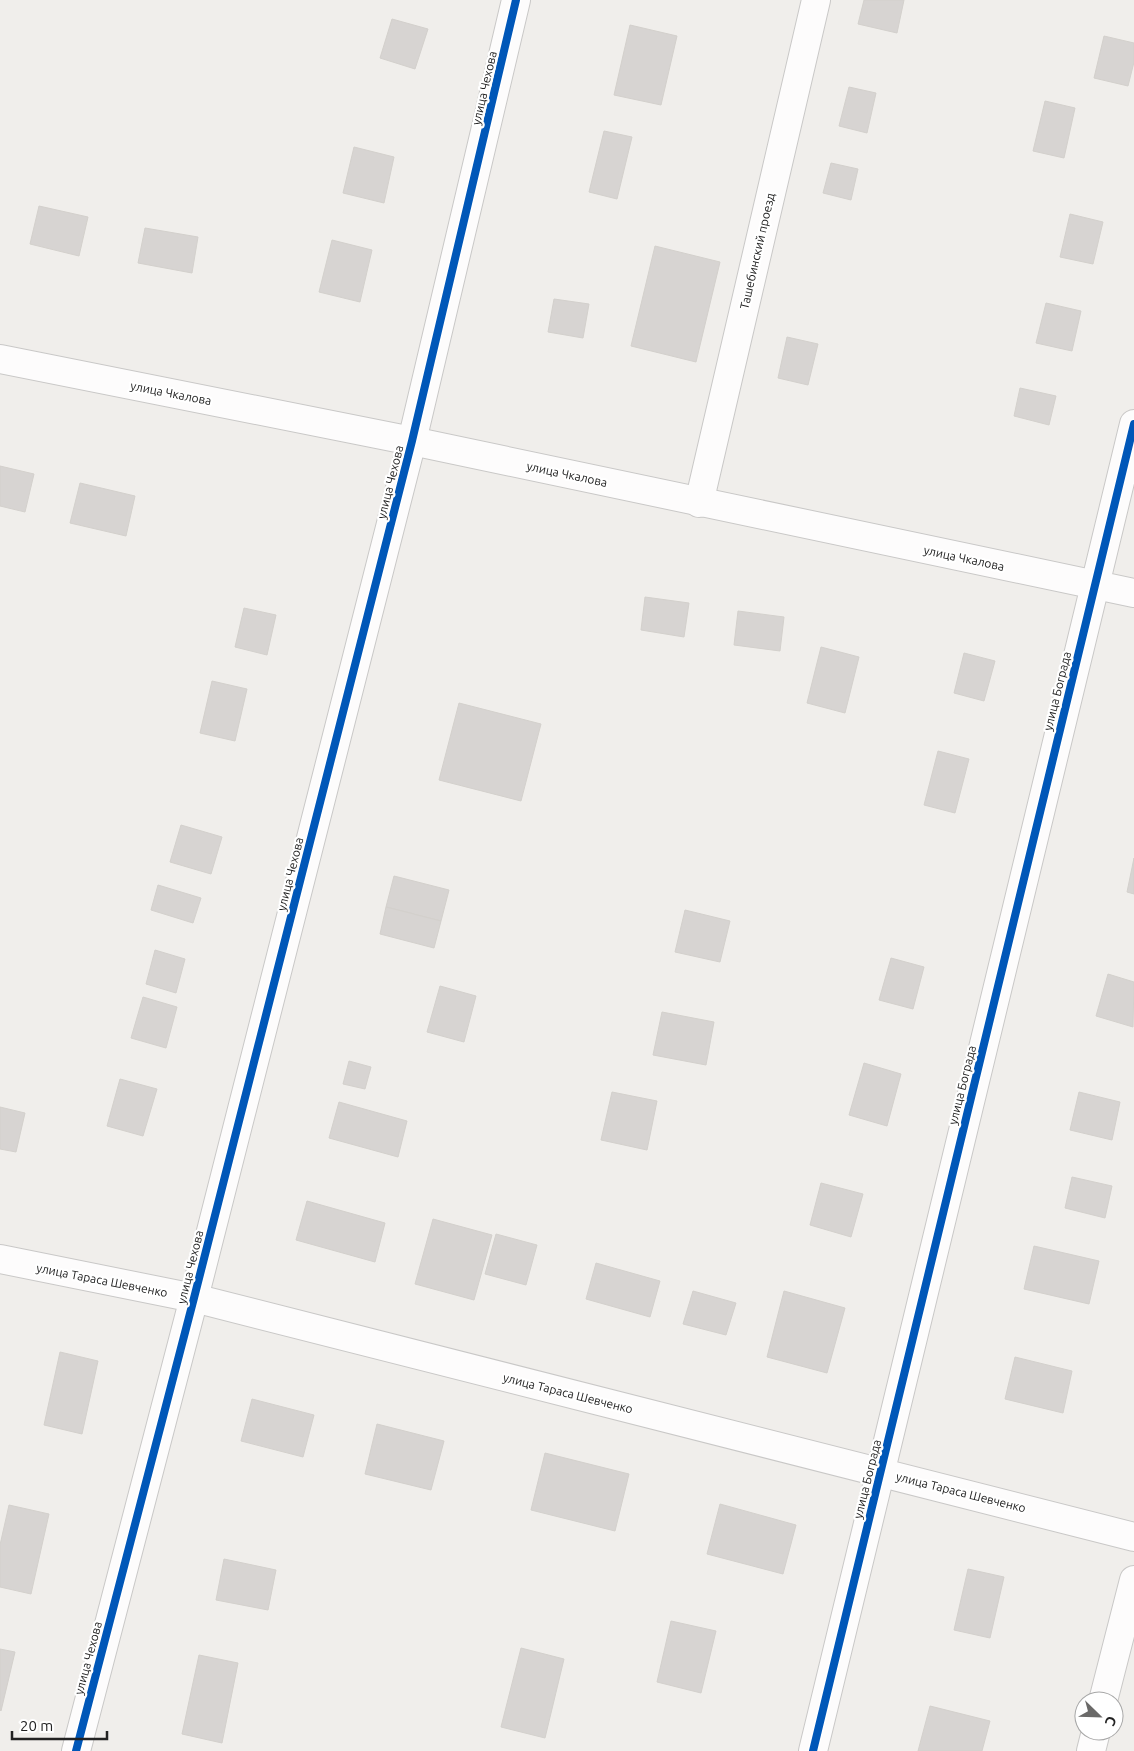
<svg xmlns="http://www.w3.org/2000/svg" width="1134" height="1751" font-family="Ubuntu,sans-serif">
<rect width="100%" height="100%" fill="#f0eeeb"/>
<!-- building -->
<g fill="#d7d4d2" stroke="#d3d0cc">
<path d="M864,0H904L897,33L858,24Z"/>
<path d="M392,19L428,29L415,69L380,58Z"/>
<path d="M630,25L677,36L661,105L614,95Z"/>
<path d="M1104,36L1134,43V62L1128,86L1094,78Z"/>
<path d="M849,87L876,93L867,133L839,126Z"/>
<path d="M1045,101L1075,108L1064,158L1033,151Z"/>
<path d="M604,131L632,137L617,199L589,192Z"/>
<path d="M354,147L394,157L384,203L343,193Z"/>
<path d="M831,163L858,169L851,200L823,193Z"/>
<path d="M39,206L88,217L79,256L30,244Z"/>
<path d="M1070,214L1103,222L1093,264L1060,257Z"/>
<path d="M145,228L198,237L192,273L138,263Z"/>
<path d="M332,240L372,250L360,302L319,292Z"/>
<path d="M655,246L720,262L696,362L631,346Z"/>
<path d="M554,299L589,304L583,338L548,332Z"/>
<path d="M1046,303L1081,311L1072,351L1036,343Z"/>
<path d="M787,337L818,344L808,385L778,378Z"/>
<path d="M1020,388L1056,396L1049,425L1014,416Z"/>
<path d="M0,466L34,474L25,512L0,506Z"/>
<path d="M80,483L135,496L126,536L70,523Z"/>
<path d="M645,597L689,603L684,637L641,630Z"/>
<path d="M244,608L276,615L267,655L235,647Z"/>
<path d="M738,611L784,617L780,651L734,645Z"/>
<path d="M821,647L859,657L845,713L807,703Z"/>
<path d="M964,653L995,661L984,701L954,693Z"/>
<path d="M212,681L247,689L235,741L200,733Z"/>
<path d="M459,703L541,724L521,801L439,780Z"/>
<path d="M938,751L969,759L955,813L924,805Z"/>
<path d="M181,825L222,837L211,874L170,862Z"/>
<path d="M1134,858V894L1127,892Z"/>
<path d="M394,876L449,890L441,921L386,907Z"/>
<path d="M158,885L201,898L193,923L151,910Z"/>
<path d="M386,907L441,921L434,948L380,934Z"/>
<path d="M685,910L730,921L720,962L675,952Z"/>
<path d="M155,950L185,959L176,993L146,984Z"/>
<path d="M891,958L924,967L913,1009L879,1000Z"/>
<path d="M1108,974L1134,982L1133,1027L1096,1016Z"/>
<path d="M440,986L476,996L464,1042L427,1032Z"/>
<path d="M143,997L177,1007L166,1048L131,1038Z"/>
<path d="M662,1012L714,1022L706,1065L653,1055Z"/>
<path d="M349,1061L371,1067L365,1089L343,1084Z"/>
<path d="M864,1063L901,1074L887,1126L849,1115Z"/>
<path d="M120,1079L157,1089L143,1136L107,1126Z"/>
<path d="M612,1092L657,1101L647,1150L601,1140Z"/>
<path d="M1079,1092L1120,1102L1112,1140L1070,1130Z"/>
<path d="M339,1102L407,1121L398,1157L329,1138Z"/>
<path d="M0,1107L25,1113L16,1152L0,1149Z"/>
<path d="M1072,1177L1112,1186L1105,1218L1065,1208Z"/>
<path d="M821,1183L863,1194L851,1237L810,1225Z"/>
<path d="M307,1201L385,1223L375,1262L296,1240Z"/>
<path d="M433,1219L492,1235L474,1300L415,1284Z"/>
<path d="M496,1234L537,1245L526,1285L485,1274Z"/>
<path d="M1034,1246L1099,1261L1089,1304L1024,1289Z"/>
<path d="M596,1263L660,1281L650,1317L586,1299Z"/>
<path d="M693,1291L736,1303L726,1335L683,1324Z"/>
<path d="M784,1291L845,1308L827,1373L767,1357Z"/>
<path d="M60,1352L98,1361L82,1434L44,1425Z"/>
<path d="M1015,1357L1072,1371L1063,1413L1005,1399Z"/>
<path d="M252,1399L314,1415L303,1457L241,1441Z"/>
<path d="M377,1424L444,1441L431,1490L365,1474Z"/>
<path d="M545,1453L629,1474L615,1531L531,1510Z"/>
<path d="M720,1504L796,1525L783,1574L707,1554Z"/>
<path d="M9,1505L49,1514L31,1594L0,1587V1545Z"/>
<path d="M224,1559L276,1570L268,1610L216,1600Z"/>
<path d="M968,1569L1004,1577L990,1638L954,1630Z"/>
<path d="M671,1621L716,1631L701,1693L657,1682Z"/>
<path d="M521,1648L564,1659L545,1738L501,1727Z"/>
<path d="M0,1649L15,1652L1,1711L0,1710Z"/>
<path d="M199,1655L238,1663L222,1743L182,1734Z"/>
<path d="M930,1706L990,1721L982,1751H918Z"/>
</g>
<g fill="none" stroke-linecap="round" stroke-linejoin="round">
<defs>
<g id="minor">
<path d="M0,359L412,441L1134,593"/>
<path d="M699,503L816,0"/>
<path d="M0,1259L194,1298L1134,1537"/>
<path d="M1103,1701L1134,1580"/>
<path d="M76,1751L194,1298L412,441L516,0"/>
<path d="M813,1751L1134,424"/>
<path d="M1091,1751L1096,1731"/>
</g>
</defs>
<!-- minor casing -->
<use href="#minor" stroke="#c9c8c7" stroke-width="30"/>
<!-- minor -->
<use href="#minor" stroke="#fdfcfc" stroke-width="28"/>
<defs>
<g id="cycleway">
<path d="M76,1751L194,1298L412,441L516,0"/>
<path d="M813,1751L1134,424"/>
</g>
</defs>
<!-- cycleway casing -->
<use href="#cycleway" stroke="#fff" stroke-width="11"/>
<!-- cycleway -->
<use href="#cycleway" stroke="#0057b8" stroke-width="8"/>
</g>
<g text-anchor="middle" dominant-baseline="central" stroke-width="4.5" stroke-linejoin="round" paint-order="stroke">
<!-- street labels -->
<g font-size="12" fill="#222" stroke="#fff">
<text transform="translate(484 88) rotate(-77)">улица Чехова</text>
<text transform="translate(757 251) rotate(-77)">Ташебинский проезд</text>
<text transform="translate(171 393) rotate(11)">улица Чкалова</text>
<text transform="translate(567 474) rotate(12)">улица Чкалова</text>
<text transform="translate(390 482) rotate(-76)">улица Чехова</text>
<text transform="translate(964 558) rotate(12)">улица Чкалова</text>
<text transform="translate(1057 691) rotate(-76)">улица Бограда</text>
<text transform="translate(290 874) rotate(-76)">улица Чехова</text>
<text transform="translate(962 1085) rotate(-76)">улица Бограда</text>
<text transform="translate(190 1267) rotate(-76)">улица Чехова</text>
<text transform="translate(102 1280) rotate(11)">улица Тараса Шевченко</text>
<text transform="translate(568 1393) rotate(14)">улица Тараса Шевченко</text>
<text transform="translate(867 1479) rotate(-76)">улица Бограда</text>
<text transform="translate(961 1492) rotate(14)">улица Тараса Шевченко</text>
<text transform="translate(88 1658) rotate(-75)">улица Чехова</text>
</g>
</g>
<!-- north arrow -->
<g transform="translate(1099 1716) rotate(113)"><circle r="24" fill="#ffffff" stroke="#a7a7a7"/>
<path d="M0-4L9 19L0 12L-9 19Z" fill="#6a6968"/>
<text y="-8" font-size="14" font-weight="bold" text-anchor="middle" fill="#222222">С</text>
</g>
<!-- scale -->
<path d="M12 1731v8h95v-8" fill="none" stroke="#222222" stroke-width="2.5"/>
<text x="20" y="1731" font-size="15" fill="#222222" stroke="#ffffff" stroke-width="4" paint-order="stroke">20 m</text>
</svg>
